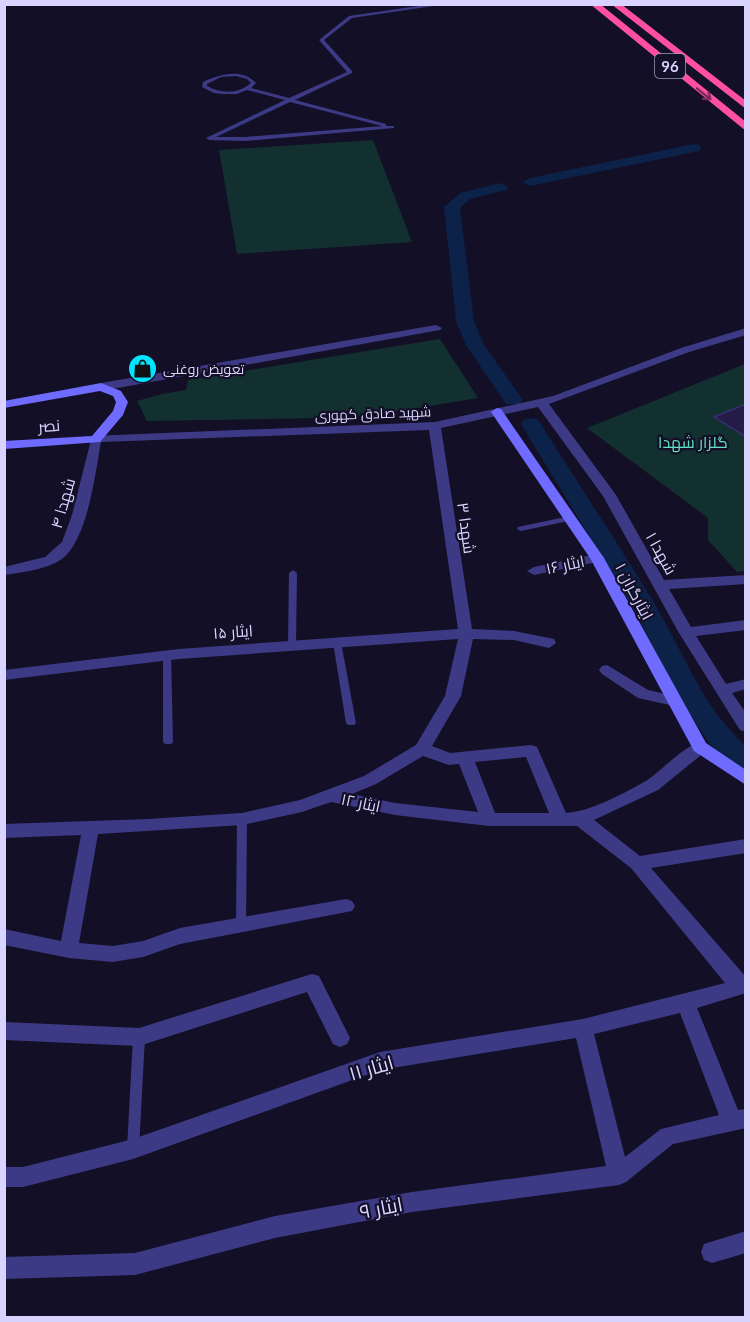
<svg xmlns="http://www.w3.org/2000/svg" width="750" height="1322" font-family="Lato,Cairo,sans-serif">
<rect width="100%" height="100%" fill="#130f26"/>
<!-- green -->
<g fill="#12302f">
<path d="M373,140L412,242L237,254L219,150Z"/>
<path d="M440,339L478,398L376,415L322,418L147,421L137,401L162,394L186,390L188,380Z"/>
<path d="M745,364V571L737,572L708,540V518L587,428Z"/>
</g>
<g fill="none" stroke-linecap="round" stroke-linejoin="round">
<!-- canal -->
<g fill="#0c2248" fill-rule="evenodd">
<path d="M694,144L699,145L701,148L699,151L530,186L523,182L530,178Z"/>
<path d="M501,183L508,187L506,190L470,199L460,208L474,321L484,345L523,400L520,404H506L466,345L456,321L444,207L460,193Z"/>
<path d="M531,418L538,420L541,424C580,487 622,549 660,613C686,659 705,710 746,746V770L737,768L709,743L682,702L636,613L521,424L524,420Z"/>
</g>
</g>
<!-- building -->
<path fill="#241b47" stroke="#3b2d73" stroke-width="1.5" d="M746,404V437L714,417Z"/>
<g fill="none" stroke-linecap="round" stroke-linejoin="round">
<!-- lane -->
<g fill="#3d3a85" fill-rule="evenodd">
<path d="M432,4H447L352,18L324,40L352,71V73L295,100L386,124V126H394V128L245,141L209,140L206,138L285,100L247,90L237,94H222L214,93L202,87L203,82C220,74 242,68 256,83L251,88L289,98L347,72L319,40L349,16ZM236,76L247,79L251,83C239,94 221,94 207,86V84L221,77ZM290,102L382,126H383L245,137H216Z"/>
<path d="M570,516H573L574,518L573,520L521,531L517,529L518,527Z"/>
<path d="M293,570L297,573L296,644L292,647L288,644L289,573Z"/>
<path d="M337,639L341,642L356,723L354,725H348L346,723L333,642Z"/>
<path d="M167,651L171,654L173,742L171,744H165L163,742V654Z"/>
<path d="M242,815L246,816L247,819L246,924L245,927L241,928L237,927L236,924L237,819L238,816Z"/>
<path d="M139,1032L143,1033L145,1037L139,1149L137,1153L133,1155L129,1153L127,1149L133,1037L135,1033Z"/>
</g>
<!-- street -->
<g fill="#3d3a85" fill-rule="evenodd">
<path d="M436,325L442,328L440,330L101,391L95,387L101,383Z"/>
<path d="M746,328V335L689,352L549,404L616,495L664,580L746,575V584L669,589L691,627L746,620V630L696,636L726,684L746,679V689L732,693L746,713V732L740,730L679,633L603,496L538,407L441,428L472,629L514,631L554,639L556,643L549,648L514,640L473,639L461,696L432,746L450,753L531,745L537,747L566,813C589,812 623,794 644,782C660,774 689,738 706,743L708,747L706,751L658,790L594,820L640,856L746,839V853L651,868L746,977V993L697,1008L738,1110L746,1109V1128L673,1144L626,1182L619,1185L412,1212L275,1238L135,1275L4,1279V1257L135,1253L275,1216L412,1192L606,1166L576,1038L380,1070L133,1159L23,1187H4V1167H23L133,1139L380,1052L583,1019L725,983L631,868L577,826H489L395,815L331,802L302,812L242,825L98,834L79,943L113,946L143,941L180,928L346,899L352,901L355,906L352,911L180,944L143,957L113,962L69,958L4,945V929L61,941L81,835L4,838V824L148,819L242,813L300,800L364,776L416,745L445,696L458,639L179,659L4,680V670L179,649L458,629L429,430L101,442C95,474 88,539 62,559C46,570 23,572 4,575V567L45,557L62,542L72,515L92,436L435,422L553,396L681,348ZM423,756L449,765L459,764L478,812L395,803L352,794L376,784ZM526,757L549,813H495L475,762ZM680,1013L719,1115L661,1129L625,1157L594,1034Z"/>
<path d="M597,554L602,555L604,558L602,561L534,575L527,571L534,567Z"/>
<path d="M607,665L648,690L679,697L682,701L679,705L674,706L638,698L602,674L599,670L602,666Z"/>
<path d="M312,974L319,976L350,1038L347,1044L340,1047L333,1044L307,992L139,1046L4,1040V1022L139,1028Z"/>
<path d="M746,1231V1253L712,1263L704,1260L701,1252L704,1244Z"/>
</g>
<!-- secondary -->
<g fill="#6f6bff" fill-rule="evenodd">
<path d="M101,383L121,391L128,402L123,415L100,442L4,449V441L92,436L113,411L116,402L113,396L100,391L4,408V401Z"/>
<path d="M497,408L501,409L604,558L706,743L746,770V785L694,751L590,558L491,412Z"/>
</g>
<!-- highway -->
<g fill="#ff4fa3" fill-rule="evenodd">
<path d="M590,4H600L746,122V131Z"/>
<path d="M611,4H621L746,101V109Z"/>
</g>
</g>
<!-- one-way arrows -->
<defs><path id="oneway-shaft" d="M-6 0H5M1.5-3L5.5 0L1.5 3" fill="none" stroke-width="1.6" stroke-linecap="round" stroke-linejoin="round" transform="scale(1.5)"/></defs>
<use stroke="#7d2c5e" href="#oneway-shaft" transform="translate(704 94) rotate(39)"/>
<!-- icons -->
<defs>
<symbol id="shop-disc" viewBox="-11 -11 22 22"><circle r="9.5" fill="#00e5ff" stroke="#130f26"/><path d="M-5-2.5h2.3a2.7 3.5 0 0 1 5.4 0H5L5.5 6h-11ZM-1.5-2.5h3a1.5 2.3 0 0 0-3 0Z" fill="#111"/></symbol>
</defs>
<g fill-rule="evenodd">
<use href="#shop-disc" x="126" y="352" width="33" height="33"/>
</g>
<g text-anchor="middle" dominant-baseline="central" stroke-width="4.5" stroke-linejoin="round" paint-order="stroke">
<!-- far-poi labels -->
<g font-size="14" fill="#d9d4ff" stroke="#130f26" text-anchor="start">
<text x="163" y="368">تعویض روغنی</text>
</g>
<!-- far-street labels -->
<g font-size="14" fill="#d9d4ff" stroke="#130f26">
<text transform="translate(373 413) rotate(-2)">شهید صادق کهوری</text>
</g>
<!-- shield labels -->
<rect fill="#130f26" stroke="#9e99be" stroke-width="1.5" x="655" y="54" width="30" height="24" rx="4.5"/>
<g font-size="15" font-weight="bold" fill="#d9d4ff">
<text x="670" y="66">96</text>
</g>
<!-- street labels -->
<g font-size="16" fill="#d9d4ff" stroke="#130f26">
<text transform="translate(49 425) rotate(-4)">نصر</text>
<text transform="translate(62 503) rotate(-74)">شهدا ۴</text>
<text transform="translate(467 528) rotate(82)">شهدا ۳</text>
<text transform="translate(662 553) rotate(61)">شهدا ۱</text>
<text transform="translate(565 564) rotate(-12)">ایثار ۱۶</text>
<text transform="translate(635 591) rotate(62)">ایثارگران ۱</text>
<text transform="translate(233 631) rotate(-4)">ایثار ۱۵</text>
<text transform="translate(361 802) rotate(12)">ایثار ۱۲</text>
</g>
<!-- park labels -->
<g font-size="16" fill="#5fe0c0" stroke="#130f26">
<text x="693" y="441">گلزار شهدا</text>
</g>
<!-- near-street labels -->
<g font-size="20" fill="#d9d4ff" stroke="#130f26">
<text transform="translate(371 1067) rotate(-16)">ایثار ۱۱</text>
<text transform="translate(381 1207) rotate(-11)">ایثار ۹</text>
</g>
</g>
<!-- border -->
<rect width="750" height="1322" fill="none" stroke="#d9d4ff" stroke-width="12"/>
</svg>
